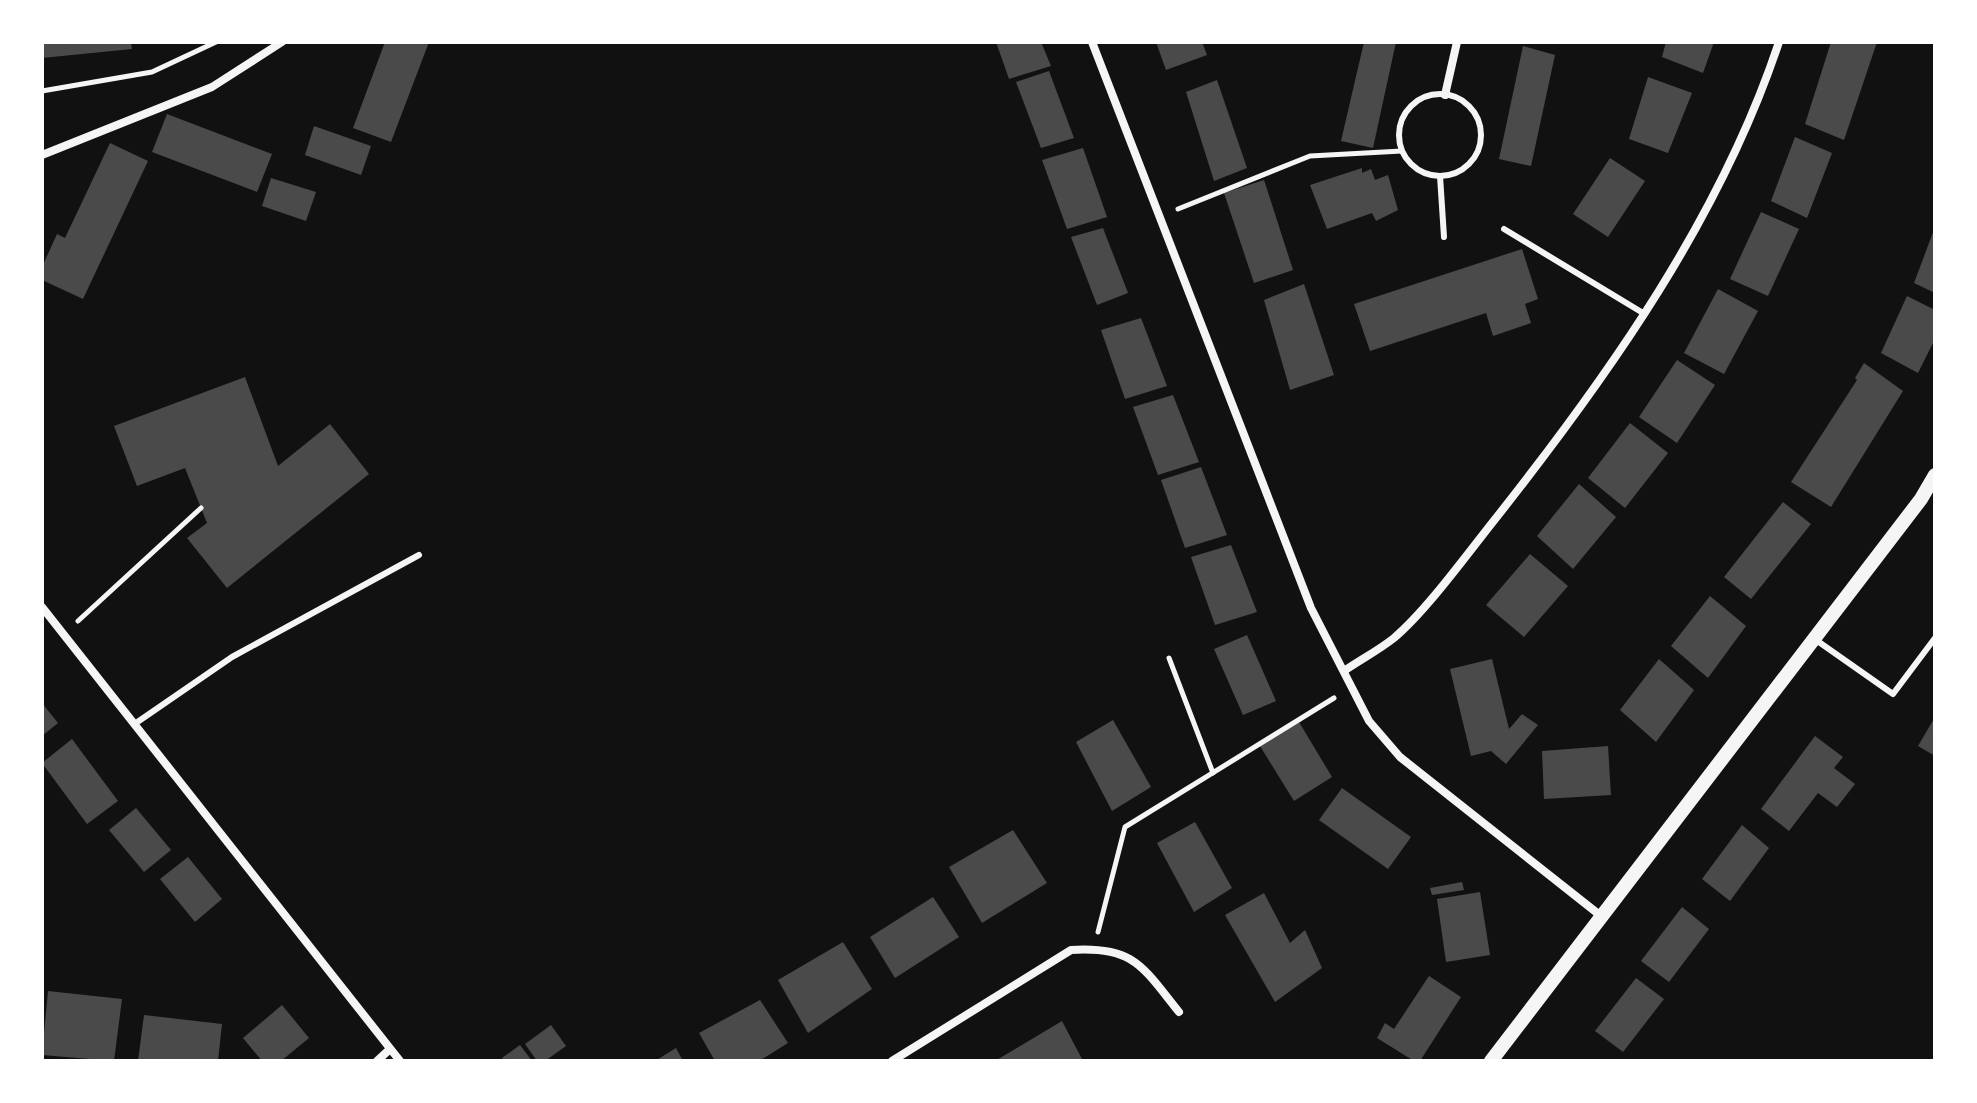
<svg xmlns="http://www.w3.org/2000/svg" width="1977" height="1103" font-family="Commissioner,sans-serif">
<rect width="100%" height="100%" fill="#111"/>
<!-- building -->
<g fill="#4a4a4a">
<path d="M42,42H131L132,49L42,58Z"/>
<path d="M385,42H429L391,142L353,128Z"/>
<path d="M996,42H1041L1051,66L1009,79Z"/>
<path d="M1156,42H1202L1207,55L1166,70Z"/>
<path d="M1364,42H1396L1373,148L1341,141Z"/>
<path d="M1666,42H1714L1703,73L1662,57Z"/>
<path d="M1831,42H1877L1844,140L1805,124Z"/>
<path d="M1523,46L1555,55L1531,166L1499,159Z"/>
<path d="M1049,71L1074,138L1041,148L1016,82Z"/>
<path d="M1648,77L1692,93L1668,153L1629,139Z"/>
<path d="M1217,80L1247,168L1214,181L1186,92Z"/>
<path d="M167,114L272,154L257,192L152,152Z"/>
<path d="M314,126L371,146L361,175L305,155Z"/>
<path d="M1795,137L1832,153L1807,218L1771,201Z"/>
<path d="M110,143L148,161L83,299L42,280V267L57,234L65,238Z"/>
<path d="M1083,148L1107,217L1067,229L1042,160Z"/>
<path d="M1610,158L1645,181L1608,237L1573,214Z"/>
<path d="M1362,168V173L1371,169L1375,180L1388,175L1398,210L1376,221L1372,213L1327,229L1310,185Z"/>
<path d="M271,178L316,192L306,221L262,206Z"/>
<path d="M1264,180L1293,270L1254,283L1224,193Z"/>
<path d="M1761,212L1799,229L1768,296L1730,279Z"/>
<path d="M1935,227V293L1914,283Z"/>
<path d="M1103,228L1128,293L1097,305L1071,237Z"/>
<path d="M1522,249L1538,299L1525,304L1531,323L1493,336L1486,313L1370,351L1354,304Z"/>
<path d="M1304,284L1334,375L1290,390L1264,300Z"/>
<path d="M1718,289L1758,311L1724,374L1684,353Z"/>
<path d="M1907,296L1935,310V339L1918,373L1881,353Z"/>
<path d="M1141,318L1167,386L1125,399L1101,330Z"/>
<path d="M1677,360L1715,385L1677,443L1639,417Z"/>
<path d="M1864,363L1903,391L1831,507L1791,482L1857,380L1855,378Z"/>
<path d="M245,377L278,466L330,424L369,474L227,588L187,538L207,523L185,468L137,486L114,426Z"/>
<path d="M1173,395L1199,462L1158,475L1133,407Z"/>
<path d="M1630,423L1668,453L1625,508L1588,478Z"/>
<path d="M1201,467L1227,535L1185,548L1161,480Z"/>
<path d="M1579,484L1616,517L1573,569L1537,536Z"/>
<path d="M1783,502L1811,524L1751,599L1724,577Z"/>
<path d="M1231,545L1257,612L1215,625L1191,557Z"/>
<path d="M1530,554L1568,586L1524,637L1486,605Z"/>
<path d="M1710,596L1746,626L1708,678L1671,646Z"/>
<path d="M1247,635L1276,701L1243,715L1214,649Z"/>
<path d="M1492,659L1509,729L1522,714L1538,725L1506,764L1491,751L1471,756L1450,669Z"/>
<path d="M1659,659L1694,690L1656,742L1620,710Z"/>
<path d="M42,703L58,723L42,736Z"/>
<path d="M1935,717V756L1918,746Z"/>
<path d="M1113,720L1151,787L1112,811L1076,742Z"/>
<path d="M1299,722L1332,777L1294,801L1260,746Z"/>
<path d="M1815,736L1843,757L1834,768L1855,784L1837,807L1818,793L1789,831L1761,809Z"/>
<path d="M72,739L118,801L87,824L42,763Z"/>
<path d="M1608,746L1611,795L1544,799L1542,751Z"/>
<path d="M1342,788L1411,837L1388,869L1319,820Z"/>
<path d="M136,808L171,850L144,872L109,830Z"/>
<path d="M1195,822L1232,888L1194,912L1157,843Z"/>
<path d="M1742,825L1769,848L1730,901L1702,879Z"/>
<path d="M1013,830L1047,883L982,923L949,867Z"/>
<path d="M188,857L222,899L195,922L160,879Z"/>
<path d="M1462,882L1464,890L1432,895L1430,888Z"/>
<path d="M1480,892L1490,955L1446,962L1437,899Z"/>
<path d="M1264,893L1290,943L1305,930L1322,968L1275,1002L1225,915Z"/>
<path d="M933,897L959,937L895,978L870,937Z"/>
<path d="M1682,907L1709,929L1669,982L1641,961Z"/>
<path d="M843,942L872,989L808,1033L778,980Z"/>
<path d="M1429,976L1461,997L1420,1061H1414L1377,1038L1385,1023L1394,1029Z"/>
<path d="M1636,978L1664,999L1623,1052L1595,1031Z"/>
<path d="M48,991L122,999L114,1061L42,1055Z"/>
<path d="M760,1000L788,1043L759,1061H715L699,1033Z"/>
<path d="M282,1005L309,1038L281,1061H262L243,1038Z"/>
<path d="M144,1015L222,1024L218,1061H138Z"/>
<path d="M1062,1021L1083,1061H995Z"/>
<path d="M551,1025L566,1046L545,1061H537L525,1044Z"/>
<path d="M520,1045L532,1061H504L502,1058Z"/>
<path d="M676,1048L683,1061H655Z"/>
</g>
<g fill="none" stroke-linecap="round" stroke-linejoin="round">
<!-- path -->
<g stroke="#f5f5f5" stroke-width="5">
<path d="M42,91L152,72L216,42"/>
<path d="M1178,209L1310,156L1402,151"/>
<path d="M78,621L201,508"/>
<path d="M1169,658L1213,773"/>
<path d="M1098,932L1125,827L1334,698"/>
</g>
<!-- service -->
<g stroke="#f5f5f5" stroke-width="6">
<circle cx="1440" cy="135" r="41"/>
<path d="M1440,176L1444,237"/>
<path d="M1504,229L1643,313"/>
<path d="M1816,640L1893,694L1935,638"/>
<path d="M136,723L232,657L419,555"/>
</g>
<!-- minor -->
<g stroke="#f5f5f5" stroke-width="8">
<path d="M1092,42L1311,608L1369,721L1400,757L1601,916"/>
<path d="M1445,95L1457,42"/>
<path d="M42,155L212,87L282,42"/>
<path d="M42,607L400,1061"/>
<path d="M1344,671C1360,660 1379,650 1394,638C1427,610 1468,553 1496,518C1609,375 1721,217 1779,42"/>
<path d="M377,1061L390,1049"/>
<path d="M892,1061L1071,950C1134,946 1142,966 1179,1012"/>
</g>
<!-- tertiary -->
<path stroke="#f5f5f5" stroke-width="14" d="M1491,1061L1921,499L1935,475"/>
</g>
<!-- border -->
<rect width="1977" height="1103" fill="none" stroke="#ffffff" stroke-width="88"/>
</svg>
